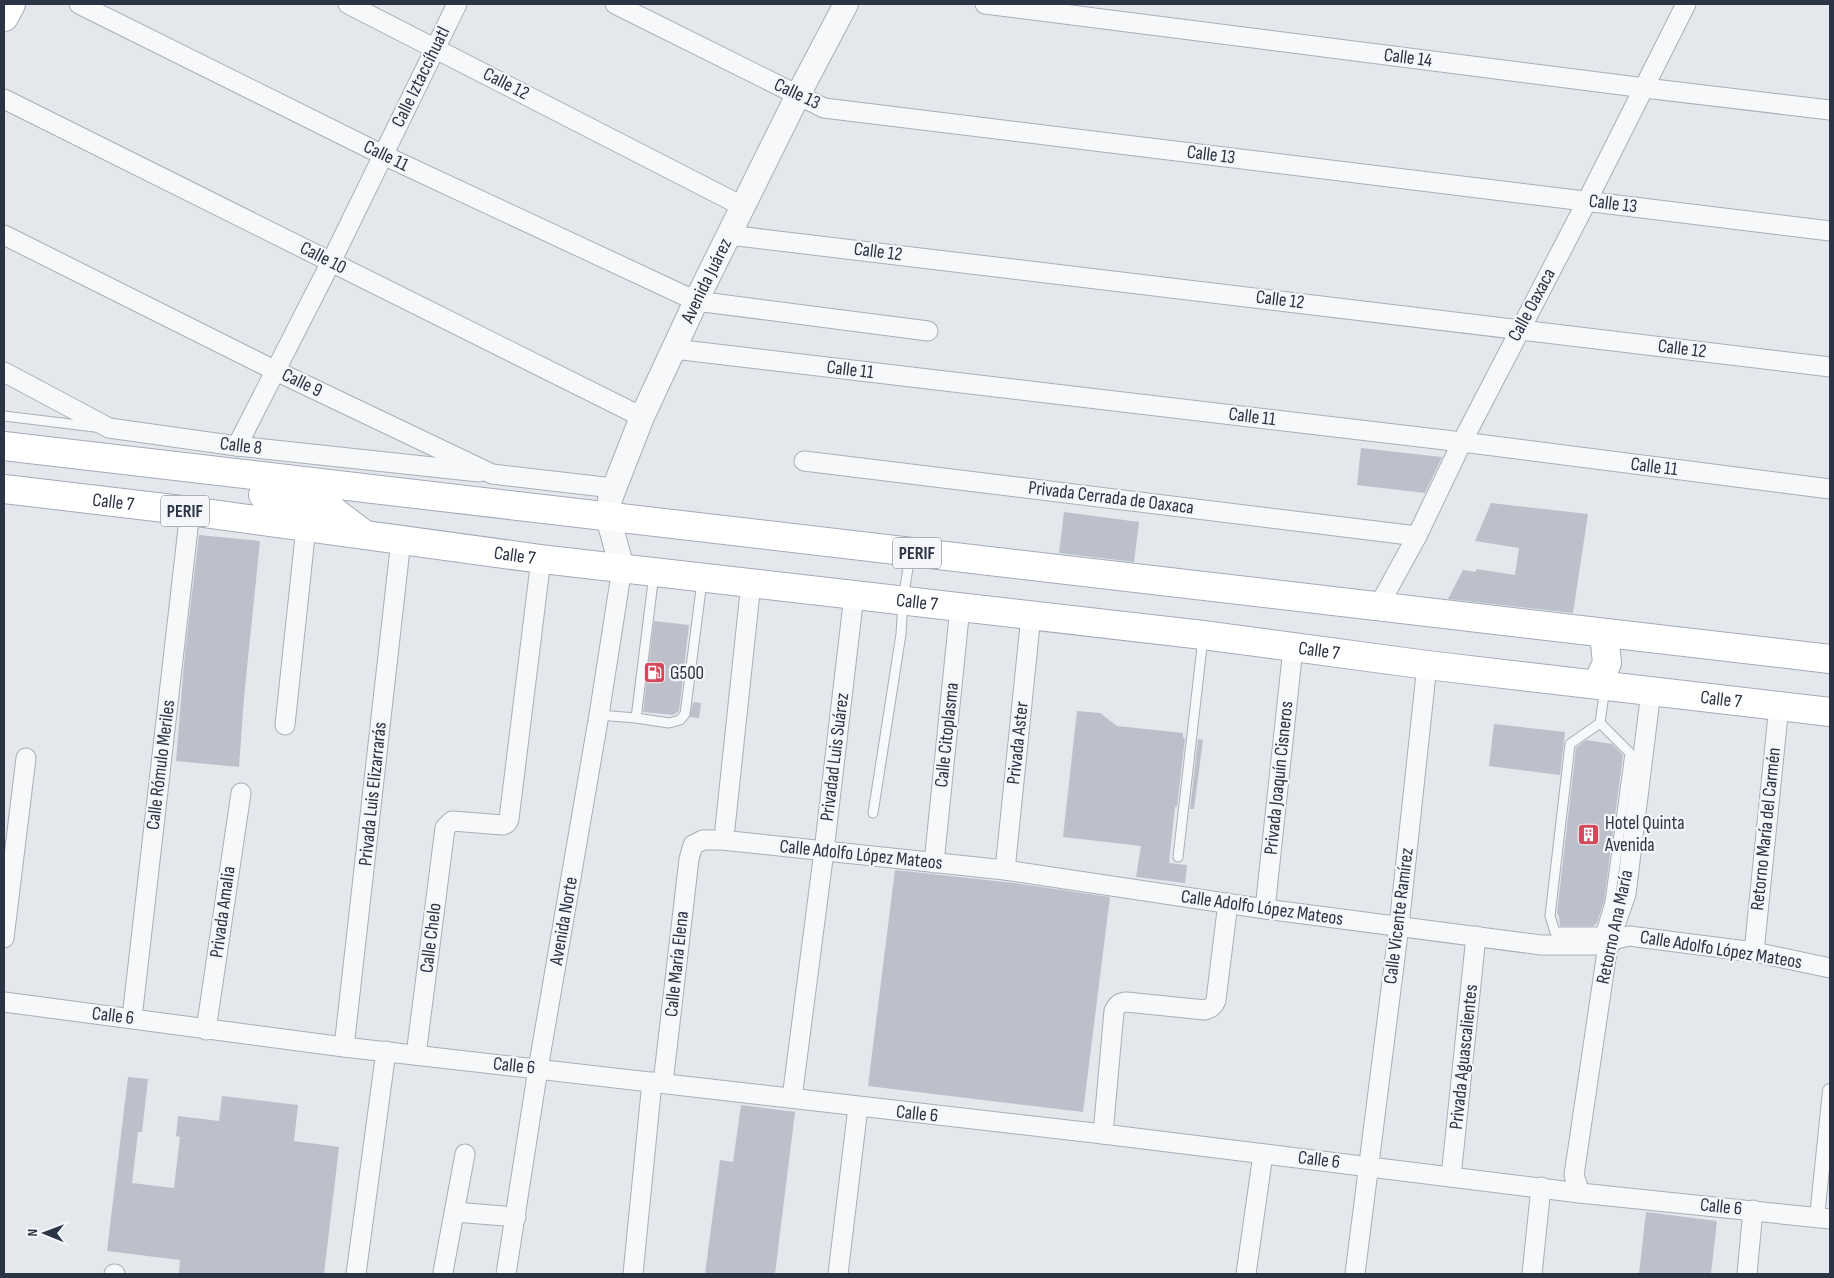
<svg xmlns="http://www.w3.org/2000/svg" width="1834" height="1278" font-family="'Sofia Sans Condensed',sans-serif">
<rect width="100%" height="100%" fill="#e4e7ec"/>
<!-- building -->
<g fill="#bbc0ca">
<path d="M1361,448L1442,457L1425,493L1357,485Z"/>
<path d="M1491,503L1588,514L1573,613L1448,599L1463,570L1476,572V569L1515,575L1519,548L1475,541Z"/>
<path d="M1064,512L1139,522L1134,562L1059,553Z"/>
<path d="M199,535L260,541L244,697L239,767L176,761L185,652Z"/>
<path d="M654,621L689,625L679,711L673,715L643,712Z"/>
<path d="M693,702L701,703L699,718L690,717Z"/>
<path d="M1077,711L1100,713L1117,726L1183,733V737L1185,738L1177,807H1175L1169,863L1187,865L1185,883L1136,877L1141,846L1063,837Z"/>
<path d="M1494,724L1565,732L1560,775L1489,766Z"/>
<path d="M1198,739L1203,740L1194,809H1190Z"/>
<path d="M1586,740L1612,744L1623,755L1604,901L1597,923L1593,926H1560L1559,916L1557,913L1576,748Z"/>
<path d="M895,870L1014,883L1110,897L1083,1112L868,1086Z"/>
<path d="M128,1077L148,1079L142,1132H138L132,1183L174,1188L180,1137L176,1136L178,1116L219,1121L222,1096L298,1105L294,1141L339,1147L324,1274H179L180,1260L107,1251Z"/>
<path d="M741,1105L795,1112L775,1274H705L720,1160L733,1162Z"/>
<path d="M1646,1212L1717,1221L1711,1274H1639Z"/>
</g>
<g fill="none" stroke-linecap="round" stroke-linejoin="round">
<defs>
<g id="service">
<path d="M4,416L95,427"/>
<path d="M599,715L636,718L669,723L680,720L685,714L702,581"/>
<path d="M636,718L654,574"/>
<path d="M1600,723L1630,753L1610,902L1601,932H1555L1550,916L1570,744L1600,723L1605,687"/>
<path d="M873,813L901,634L903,600L910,555"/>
<path d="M1178,857L1203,638"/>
</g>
<path id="pedestrian" d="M1817,1217L1830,1091"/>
<g id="minor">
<path d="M79,4L383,155L696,301L928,331"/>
<path d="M348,4L744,207"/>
<path d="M615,4L824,108L1830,231"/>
<path d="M985,4L1645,88L1830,110"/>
<path d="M4,99L642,417"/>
<path d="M4,235L276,371L492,474L613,488"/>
<path d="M729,235L1830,367"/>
<path d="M674,349L1462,442L1830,489"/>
<path d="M4,372L109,428L237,446L479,472"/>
<path d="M237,446L331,262L457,4"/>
<path d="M804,461L1417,536"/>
<path d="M1378,607L1417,536L1462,442L1587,201L1686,4"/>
<path d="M285,725L306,527"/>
<path d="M725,828L751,583"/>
<path d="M934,863L960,607"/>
<path d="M1005,870L1031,615"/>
<path d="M1265,909L1293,648"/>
<path d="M4,938L26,758"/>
<path d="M1754,952L1779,705"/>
<path d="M4,1002L344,1047L1103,1134L1580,1193L1830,1219"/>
<path d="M132,1018L190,511"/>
<path d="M206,1030L241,793"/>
<path d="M344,1047L401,540"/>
<path d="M416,1055L445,828L452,821L503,825L507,823L509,819L541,559"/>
<path d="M663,1083L689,859L693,845L703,840H722L1005,870L1265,909L1541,945H1608L1616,939L1629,936L1754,952L1830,968"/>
<path d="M792,1098L824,851L854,595"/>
<path d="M1103,1134L1114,1011C1117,1005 1119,1003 1126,1002L1205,1010C1211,1008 1214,1006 1216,1000L1228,903"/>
<path d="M1451,1177L1476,936"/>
<path d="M1580,1193L1574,1175L1608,945L1626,894L1651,691"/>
<path d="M455,1212L516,1217"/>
<path d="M443,1272L465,1154"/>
<path d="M114,1274H115"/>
<path d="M356,1274L386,1051"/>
<path d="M506,1274L538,1069L599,715L622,568"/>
<path d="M633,1274L652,1082"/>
<path d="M838,1274L858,1107"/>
<path d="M1246,1274L1263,1154"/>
<path d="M1355,1274L1399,926L1427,665"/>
<path d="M1532,1274L1541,1187"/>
<path d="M1747,1274L1753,1210"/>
</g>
<g id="tertiary">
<path id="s1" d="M622,568L608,517L610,499L642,417L696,301L798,95L846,4"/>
</g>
<g id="primary">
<path d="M4,17L11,4"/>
<path d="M4,446L1830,659"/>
<path id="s2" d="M4,489L190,511L541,559L1203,635L1427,665L1830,712"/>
<path d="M263,495L299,500L332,510L365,535"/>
<path d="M1597,684L1607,663L1604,633"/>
</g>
</defs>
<!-- service casing -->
<use href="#service" stroke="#a9aeb7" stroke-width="11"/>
<!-- pedestrian casing -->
<use href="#pedestrian" stroke="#a9aeb7" stroke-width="16"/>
<!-- minor casing -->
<use href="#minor" stroke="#a9aeb7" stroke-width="21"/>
<!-- tertiary casing -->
<use href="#tertiary" stroke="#a9aeb7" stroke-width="26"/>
<!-- primary casing -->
<use href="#primary" stroke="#a3abb8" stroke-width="30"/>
<!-- service -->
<use href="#service" stroke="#f7f8fa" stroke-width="9"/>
<!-- pedestrian -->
<use href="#pedestrian" stroke="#f7f8fa" stroke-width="14"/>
<!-- minor -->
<use href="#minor" stroke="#f7f8fa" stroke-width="19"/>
<!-- tertiary -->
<use href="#tertiary" stroke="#f7f8fa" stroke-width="24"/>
<!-- primary -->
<use href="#primary" stroke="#fff" stroke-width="28"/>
</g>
<!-- icons -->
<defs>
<symbol id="fuel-square" viewBox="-11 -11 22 22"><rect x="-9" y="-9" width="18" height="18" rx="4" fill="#d1495b" stroke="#f4f6f9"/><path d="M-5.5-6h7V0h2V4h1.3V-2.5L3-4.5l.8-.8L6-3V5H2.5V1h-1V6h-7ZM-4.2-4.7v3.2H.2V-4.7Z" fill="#fff"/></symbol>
<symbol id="building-square" viewBox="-11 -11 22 22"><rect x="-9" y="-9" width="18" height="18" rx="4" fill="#d1495b" stroke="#f4f6f9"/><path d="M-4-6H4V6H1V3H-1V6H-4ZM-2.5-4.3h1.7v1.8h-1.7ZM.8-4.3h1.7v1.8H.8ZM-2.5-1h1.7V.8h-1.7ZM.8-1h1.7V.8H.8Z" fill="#fff"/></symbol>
</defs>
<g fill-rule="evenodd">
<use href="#fuel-square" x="642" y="660" width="25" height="25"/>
<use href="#building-square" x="1576" y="822" width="25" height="25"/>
</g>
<g text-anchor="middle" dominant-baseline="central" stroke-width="4.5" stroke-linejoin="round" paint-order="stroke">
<!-- shield labels -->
<g fill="#f4f6f9" stroke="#676e7b" stroke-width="1">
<rect x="161" y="495.5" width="48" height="31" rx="4"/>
<rect x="893" y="537.5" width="48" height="31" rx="4"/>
</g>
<g font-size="18" font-weight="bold" fill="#2b3445">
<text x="185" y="511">PERIF</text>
<text x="917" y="553">PERIF</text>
</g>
<!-- street labels -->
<g font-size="19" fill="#2b3445" stroke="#f4f6f9">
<text transform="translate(1408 58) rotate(7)">Calle 14</text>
<text transform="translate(421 77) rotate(-64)">Calle Iztaccíhuatl</text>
<text transform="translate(506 84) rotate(27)">Calle 12</text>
<text transform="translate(797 94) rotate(25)">Calle 13</text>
<text transform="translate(1211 155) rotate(7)">Calle 13</text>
<text transform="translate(386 156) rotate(26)">Calle 11</text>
<text transform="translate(1613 204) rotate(7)">Calle 13</text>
<text transform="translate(878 252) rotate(7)">Calle 12</text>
<text transform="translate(323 258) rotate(27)">Calle 10</text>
<text stroke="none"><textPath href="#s1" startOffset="310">Avenida Juárez</textPath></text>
<text transform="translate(1280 300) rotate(7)">Calle 12</text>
<text transform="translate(1532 305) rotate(-62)">Calle Oaxaca</text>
<text transform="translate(1682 349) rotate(7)">Calle 12</text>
<text transform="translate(850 370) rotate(7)">Calle 11</text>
<text transform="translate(302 383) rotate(26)">Calle 9</text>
<text transform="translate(1252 417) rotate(7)">Calle 11</text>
<text transform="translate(241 446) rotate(7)">Calle 8</text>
<text transform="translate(1654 467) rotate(7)">Calle 11</text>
<text transform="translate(1111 498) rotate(7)">Privada Cerrada de Oaxaca</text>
<text stroke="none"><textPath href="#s2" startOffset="110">Calle 7</textPath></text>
<text stroke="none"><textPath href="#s2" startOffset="515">Calle 7</textPath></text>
<text stroke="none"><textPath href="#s2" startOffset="920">Calle 7</textPath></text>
<text stroke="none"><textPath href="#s2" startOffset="1325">Calle 7</textPath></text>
<text stroke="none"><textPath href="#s2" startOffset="1730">Calle 7</textPath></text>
<text transform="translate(947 735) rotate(-84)">Calle Citoplasma</text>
<text transform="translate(1018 743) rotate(-84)">Privada Aster</text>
<text transform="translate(835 757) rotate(-83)">Privadad Luis Suárez</text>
<text transform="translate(161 765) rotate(-83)">Calle Rómulo Meriles</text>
<text transform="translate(1279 778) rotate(-84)">Privada Joaquín Cisneros</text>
<text transform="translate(373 794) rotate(-84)">Privada Luis Elizarrarás</text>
<text transform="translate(1766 829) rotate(-84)">Retorno María del Carmén</text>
<text transform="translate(861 855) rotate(6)">Calle Adolfo López Mateos</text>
<text transform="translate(1262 908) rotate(8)">Calle Adolfo López Mateos</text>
<text transform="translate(223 912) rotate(-82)">Privada Amalia</text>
<text transform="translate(1399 916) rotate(-83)">Calle Vicente Ramírez</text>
<text transform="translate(564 921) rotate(-80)">Avenida Norte</text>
<text transform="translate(1615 927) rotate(-78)">Retorno Ana María</text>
<text transform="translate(431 938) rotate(-83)">Calle Chelo</text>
<text transform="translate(1721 950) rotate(9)">Calle Adolfo López Mateos</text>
<text transform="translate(677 964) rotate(-84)">Calle María Elena</text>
<text transform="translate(113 1016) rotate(7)">Calle 6</text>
<text transform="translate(1464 1057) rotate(-84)">Privada Aguascalientes</text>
<text transform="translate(514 1066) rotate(6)">Calle 6</text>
<text transform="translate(917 1114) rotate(6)">Calle 6</text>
<text transform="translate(1319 1160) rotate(7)">Calle 6</text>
<text transform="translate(1721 1207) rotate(6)">Calle 6</text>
</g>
<!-- poi labels -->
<g font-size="19" fill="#2b3445" stroke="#f4f6f9" text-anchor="start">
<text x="670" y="673">G500</text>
<text x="1605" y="823">Hotel Quinta<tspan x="1605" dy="22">Avenida</tspan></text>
</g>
</g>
<!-- border -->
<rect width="1834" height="1278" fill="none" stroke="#2b3445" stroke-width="10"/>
<!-- north arrow -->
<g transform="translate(45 1233) rotate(271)" stroke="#f4f6f9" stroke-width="4" paint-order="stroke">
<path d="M0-4L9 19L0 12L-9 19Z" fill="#2b3445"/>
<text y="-8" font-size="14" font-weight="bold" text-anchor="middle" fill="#2b3445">N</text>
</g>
</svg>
